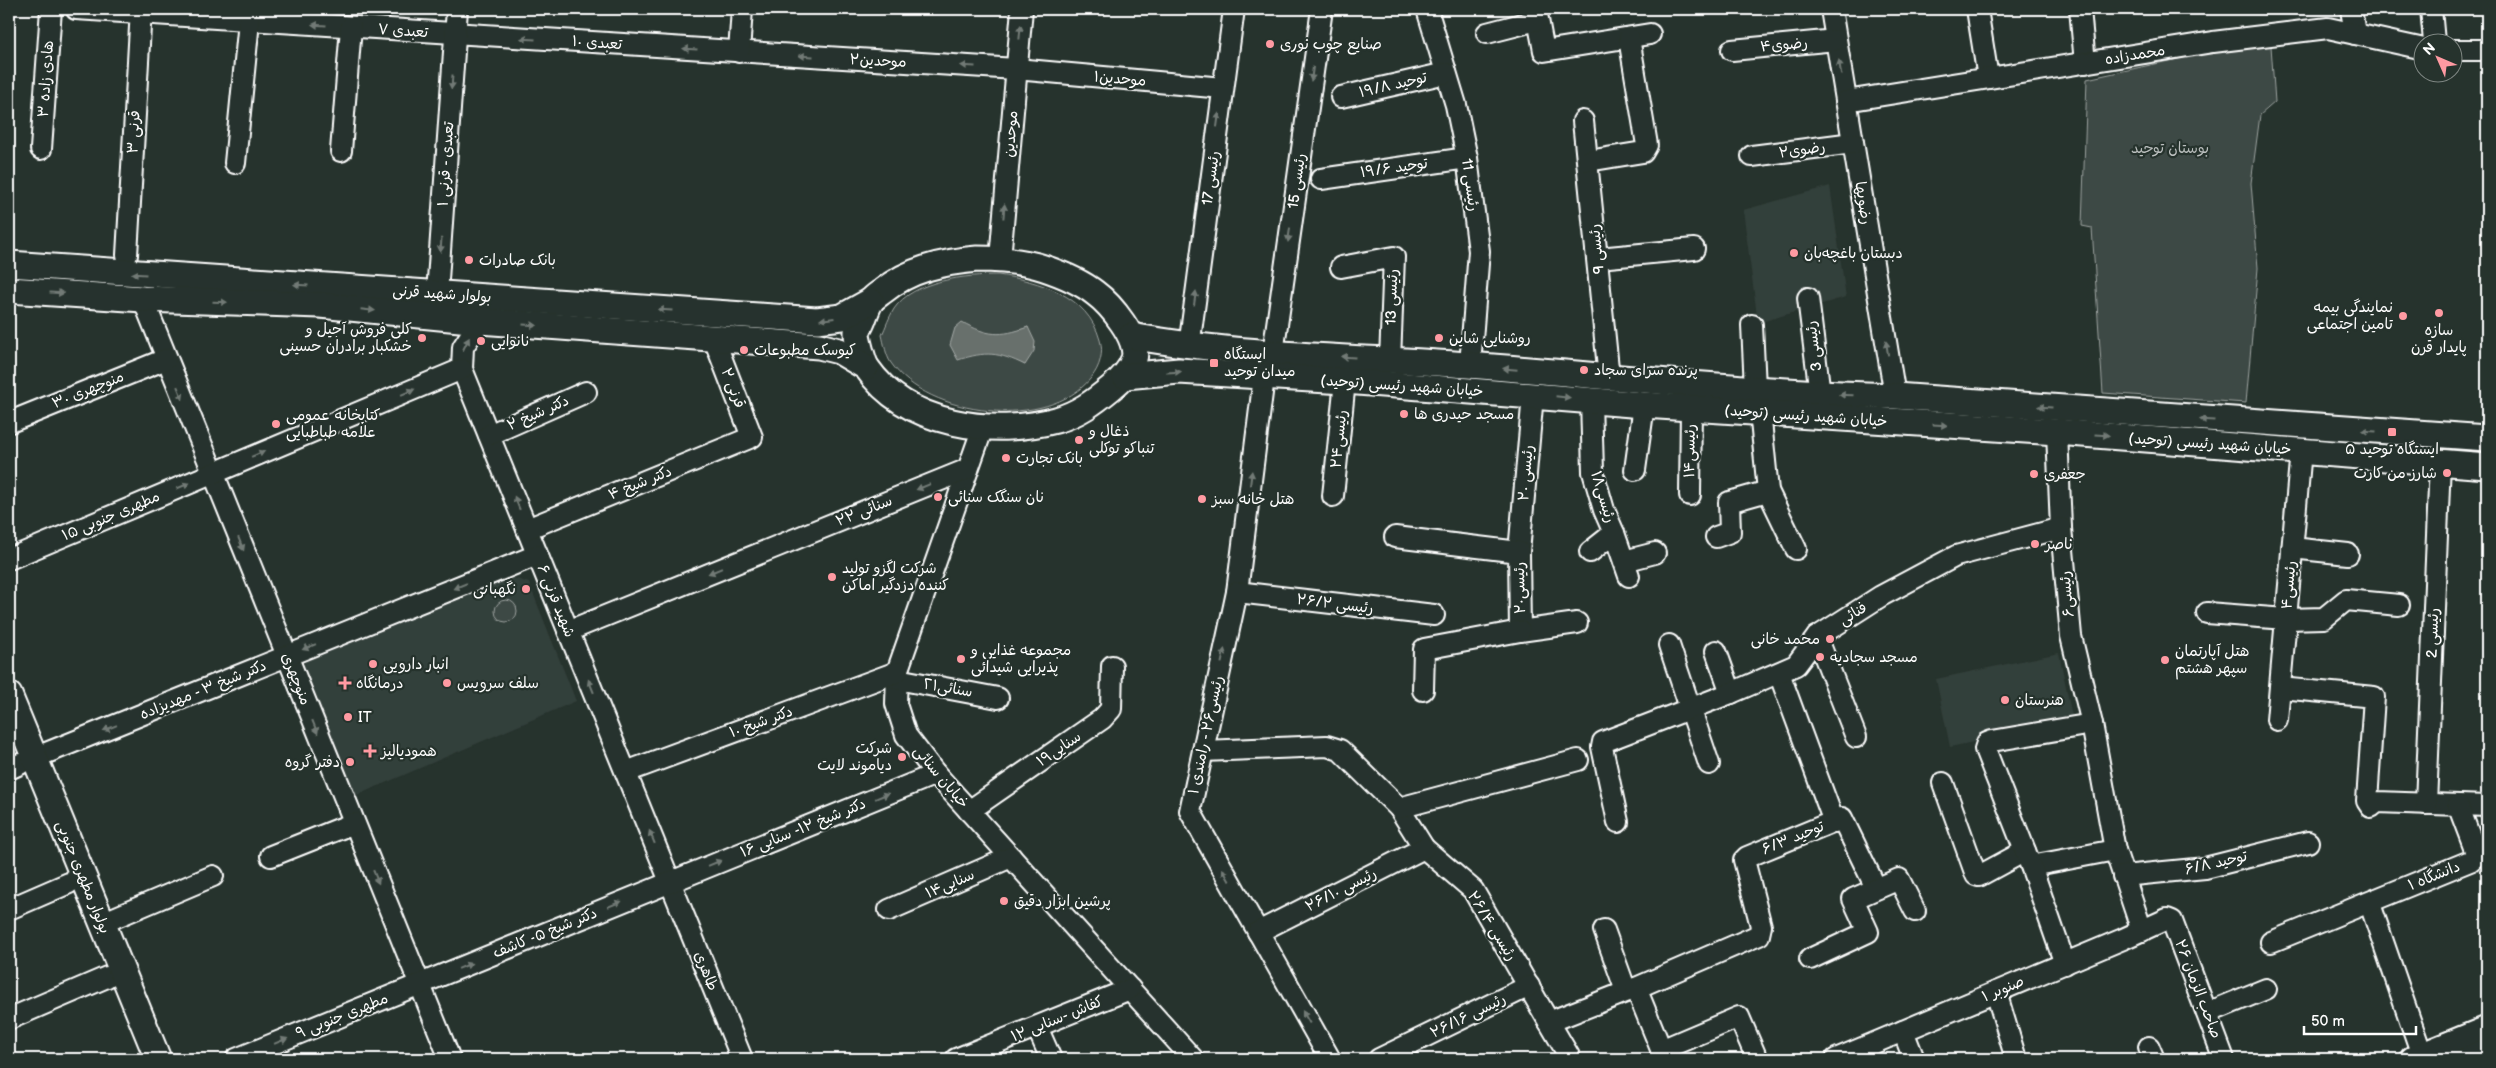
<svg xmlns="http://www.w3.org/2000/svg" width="2496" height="1068" font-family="'Balsamiq Sans','Playpen Sans Arabic',sans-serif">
<rect width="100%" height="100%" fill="#26332d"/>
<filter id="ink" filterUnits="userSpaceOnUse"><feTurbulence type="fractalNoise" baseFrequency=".02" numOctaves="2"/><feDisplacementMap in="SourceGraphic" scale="10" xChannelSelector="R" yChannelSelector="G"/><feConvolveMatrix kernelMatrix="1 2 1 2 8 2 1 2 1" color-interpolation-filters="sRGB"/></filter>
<g filter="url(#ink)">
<!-- built -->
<g fill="#333f3a">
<path d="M1830,186L1846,297L1758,323L1743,210Z"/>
<path d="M511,577L529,583L576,701L355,796L302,666L306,661Z"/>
<path d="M2059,653L2073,721L1950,747L1936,679Z"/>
</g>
<!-- green -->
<g fill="#3e4944" stroke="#9ea4a2" fill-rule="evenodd">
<path d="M2271,46L2275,102L2260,115L2251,183L2258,268L2246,403L2103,393L2092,228L2082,226L2087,79L2214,51Z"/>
<path d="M998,275C1039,281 1088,295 1100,340C1104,352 1100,367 1091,378C1048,431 928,417 891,363C886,356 884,343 882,335C886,326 889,317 894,309C913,280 967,275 998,275ZM1028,327L1025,365L1004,354L980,353L982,333L1006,335Z"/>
<circle cx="506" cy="611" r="11"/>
</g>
<!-- water -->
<path fill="#67706c" stroke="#a4a9a7" d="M962,322C988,336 1000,337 1028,327L1035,342L1034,351L1025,365C998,352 986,351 958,360L950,345L955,328Z"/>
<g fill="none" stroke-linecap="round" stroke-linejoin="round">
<defs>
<g id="minor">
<path d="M76,9L1016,69L1223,88"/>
<path d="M1427,9L1456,105L1467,158L1479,251L1470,365"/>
<path d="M1536,9L1544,51L1650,34"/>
<path d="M1831,9L1895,396"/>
<path d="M1977,9L1988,78"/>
<path d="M2080,9L2085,63"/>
<path d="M2351,9L2355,34"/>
<path d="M2431,9L2434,42"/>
<path d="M1487,33L1537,20"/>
<path d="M1732,50L1836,40"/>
<path d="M2454,50H2487"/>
<path d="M739,52L742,9"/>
<path d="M1341,97L1446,73"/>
<path d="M1846,101L2213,42L2328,28L2424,49"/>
<path d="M1583,121L1609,378"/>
<path d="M41,149L51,9"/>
<path d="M341,151L351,27"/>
<path d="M1752,156L1853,143"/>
<path d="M1588,161L1643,152L1647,145L1629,38"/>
<path d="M235,163L249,21"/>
<path d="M1321,179L1467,158"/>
<path d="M127,255L141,9"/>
<path d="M1598,258L1694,249"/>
<path d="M1000,259L1022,9"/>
<path d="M1341,267L1394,257L1390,360"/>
<path d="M437,294L457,9"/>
<path d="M1808,298L1820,394"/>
<path d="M143,299L450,1059"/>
<path d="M480,321L463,347L462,369L742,1059"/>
<path d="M1752,325L1755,388"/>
<path d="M1189,347L1234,9"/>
<path d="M1273,353L1322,9"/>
<path d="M1264,377L1237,592L1190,811L1330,1059"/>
<path d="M1533,395L1519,552L1520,631L1577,623"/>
<path d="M1760,411L1768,491L1796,549"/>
<path d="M10,422L166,359"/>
<path d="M983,427L897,672L896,704L906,735L936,774L1193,1059"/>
<path d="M2057,432L2061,528L2071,636L2092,724L2115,850L2142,931"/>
<path d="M489,435L586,392"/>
<path d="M1635,470L1644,405"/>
<path d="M1690,495L1691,408"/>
<path d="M1333,496L1345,381"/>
<path d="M527,529L752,437L714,339"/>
<path d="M1614,533L1629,576"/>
<path d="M1395,537L1519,552"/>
<path d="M1716,537L1730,532L1729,502L1768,491"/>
<path d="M2292,548L2348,554"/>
<path d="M1590,552L1614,533L1604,510L1593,472L1591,400"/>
<path d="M9,559L462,369"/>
<path d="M1624,561L1655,553"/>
<path d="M1237,592L1434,615"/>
<path d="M2207,613L2286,619L2324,618L2346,600L2399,605"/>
<path d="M568,631L968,469"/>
<path d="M1817,637L1856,737"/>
<path d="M1669,645L1709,764"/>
<path d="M1716,651L1731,693"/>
<path d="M1779,673L1834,822"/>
<path d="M897,679L998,698"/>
<path d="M2280,688L2374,697L2367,801L2371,807L2377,802L2487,806"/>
<path d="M1423,690L1424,649L1520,631"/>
<path d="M2277,720L2301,450"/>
<path d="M1203,751L1327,746L1340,750L1399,808L1424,848L1473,890L1549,1022L1636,988L1759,935L1761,926L1744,860L1747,857L1842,818L1876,888"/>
<path d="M34,758L537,555"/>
<path d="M9,769L20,764"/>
<path d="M626,772L897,672"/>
<path d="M1943,783L1976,875L1979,876L2025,851"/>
<path d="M2426,804L2440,462"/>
<path d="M1399,808L1578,760"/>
<path d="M969,811L1102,719L1111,709L1112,666"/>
<path d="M1618,822L1602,747L1603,742L1731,693L1796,665L1817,637L1881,596L1956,556L2061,528"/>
<path d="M271,856L354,823"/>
<path d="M2031,866L2115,850"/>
<path d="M2123,876L2205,868L2308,842"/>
<path d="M2370,904L2422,1055"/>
<path d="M9,909L69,883"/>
<path d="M889,910L1011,857"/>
<path d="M102,923L213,876"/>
<path d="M1604,930L1626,991"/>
<path d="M1258,932L1424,848"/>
<path d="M2271,942L2470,861L2476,856L2475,850L2458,805"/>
<path d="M1810,959L1868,932L1853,899L1899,879L1915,911"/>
<path d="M2065,964L2031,866L1985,749L1987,743L1992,741L2092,724"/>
<path d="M1636,988L1665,1059"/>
<path d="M1996,992L2016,1059"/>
<path d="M2207,1013L2266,989"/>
<path d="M9,1019L107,977"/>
<path d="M1549,1022L1569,1056"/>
<path d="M1037,1027L1051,1059"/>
<path d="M1903,1031L1914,1059"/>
<path d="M2149,1047L2154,1059"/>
<path d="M1661,1050L1739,1017L1757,1059"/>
<path d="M236,1059L936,774"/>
<path d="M956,1059L1130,989"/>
<path d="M1379,1059L1529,986"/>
<path d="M1836,1059L2123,939L2167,919L2172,921L2224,1059"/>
</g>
<g id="major">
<path d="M977,259C1000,259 1023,261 1044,268C1062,274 1081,282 1095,293C1110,304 1140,339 1134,359C1130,371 1121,380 1111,388C1094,402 1078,414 1056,420C993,437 907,426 867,368C864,364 856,337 857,332C858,329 861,325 862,322C865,315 867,307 871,301C874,297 879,294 883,291C910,269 943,262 977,259Z"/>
<path d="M9,264L817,320L842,317L871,301"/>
<path d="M9,290L143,299L320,305L480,321L819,346L839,351L866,367"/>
<path d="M1131,336C1242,356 1356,357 1468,365C1611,376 1752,392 1895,396L2487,438"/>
<path d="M1125,376L1179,371L1345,381L1644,405L2057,432L2487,466"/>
<path d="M9,695L158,1059"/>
<path d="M2413,1059L2487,1029"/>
<path d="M2468,1059L2487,1051"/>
</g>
</defs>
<!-- minor casing -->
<use href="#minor" stroke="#fff" stroke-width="24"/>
<!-- major casing -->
<use href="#major" stroke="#fff" stroke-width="29"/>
<!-- minor -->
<use href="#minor" stroke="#26332d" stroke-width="20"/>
<!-- major -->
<use href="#major" stroke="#26332d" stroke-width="25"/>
</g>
<!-- one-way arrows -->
<defs><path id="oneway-solid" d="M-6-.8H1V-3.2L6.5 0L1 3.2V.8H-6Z" transform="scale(1.25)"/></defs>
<g fill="#727a76">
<use href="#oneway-solid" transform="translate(319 25) rotate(-176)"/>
<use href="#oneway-solid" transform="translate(1020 32) rotate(-85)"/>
<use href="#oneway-solid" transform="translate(528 39) rotate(-176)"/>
<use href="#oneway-solid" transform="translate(690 49) rotate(-176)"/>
<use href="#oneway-solid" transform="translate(806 56) rotate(-177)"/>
<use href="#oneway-solid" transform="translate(968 66) rotate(-177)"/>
<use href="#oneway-solid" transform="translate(1840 67) rotate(-99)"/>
<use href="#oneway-solid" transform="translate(1312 74) rotate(98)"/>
<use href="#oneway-solid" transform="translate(452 82) rotate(94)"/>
<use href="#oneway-solid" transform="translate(1218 120) rotate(-82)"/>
<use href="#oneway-solid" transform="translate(1004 211) rotate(-85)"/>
<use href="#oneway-solid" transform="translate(1289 235) rotate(98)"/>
<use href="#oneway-solid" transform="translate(441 245) rotate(94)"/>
<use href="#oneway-solid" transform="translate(139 274) rotate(-176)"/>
<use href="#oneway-solid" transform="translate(301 285) rotate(-176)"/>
<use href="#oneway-solid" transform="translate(57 293) rotate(4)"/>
<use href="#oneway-solid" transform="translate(1195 298) rotate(-82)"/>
<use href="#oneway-solid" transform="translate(220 302) rotate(2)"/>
<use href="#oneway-solid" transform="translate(368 310) rotate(6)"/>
<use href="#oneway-solid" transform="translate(665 310) rotate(-176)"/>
<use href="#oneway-solid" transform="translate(827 319) rotate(173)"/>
<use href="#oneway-solid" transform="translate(530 325) rotate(4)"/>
<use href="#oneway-solid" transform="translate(466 344) rotate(-63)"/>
<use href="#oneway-solid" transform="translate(1887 348) rotate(-99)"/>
<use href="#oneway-solid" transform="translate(1348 357) rotate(-176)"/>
<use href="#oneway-solid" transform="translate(1510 369) rotate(-175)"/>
<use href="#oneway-solid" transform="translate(1174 372) rotate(-3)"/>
<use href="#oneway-solid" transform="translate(408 392) rotate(-23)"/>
<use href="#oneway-solid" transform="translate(180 393) rotate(68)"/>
<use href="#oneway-solid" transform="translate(1846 395) rotate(-178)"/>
<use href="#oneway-solid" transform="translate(1563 397) rotate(6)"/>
<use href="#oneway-solid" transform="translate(2045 407) rotate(-176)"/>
<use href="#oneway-solid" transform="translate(2207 420) rotate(-176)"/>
<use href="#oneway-solid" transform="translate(1940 425) rotate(3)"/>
<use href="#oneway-solid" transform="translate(2369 431) rotate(-176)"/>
<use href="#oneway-solid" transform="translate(2102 435) rotate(4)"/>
<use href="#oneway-solid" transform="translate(258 454) rotate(-23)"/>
<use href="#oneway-solid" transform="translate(1251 478) rotate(-83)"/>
<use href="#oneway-solid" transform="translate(183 486) rotate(-23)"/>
<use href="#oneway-solid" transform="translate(923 487) rotate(158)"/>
<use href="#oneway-solid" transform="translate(517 503) rotate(-112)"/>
<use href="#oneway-solid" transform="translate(241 544) rotate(68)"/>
<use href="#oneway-solid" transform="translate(715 571) rotate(158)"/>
<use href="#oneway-solid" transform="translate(460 586) rotate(158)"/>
<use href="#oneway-solid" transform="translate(309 647) rotate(158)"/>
<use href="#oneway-solid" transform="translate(1223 656) rotate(-78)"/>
<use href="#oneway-solid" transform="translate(591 686) rotate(-112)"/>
<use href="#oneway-solid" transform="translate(315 727) rotate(68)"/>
<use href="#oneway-solid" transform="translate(110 728) rotate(158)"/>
<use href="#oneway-solid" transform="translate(882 796) rotate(-22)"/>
<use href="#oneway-solid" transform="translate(652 837) rotate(-112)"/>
<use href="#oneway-solid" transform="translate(715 863) rotate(-22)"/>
<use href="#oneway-solid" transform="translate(1226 875) rotate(-119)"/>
<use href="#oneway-solid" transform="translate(376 877) rotate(68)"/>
<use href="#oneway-solid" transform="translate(615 904) rotate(-22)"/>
<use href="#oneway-solid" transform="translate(465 966) rotate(-22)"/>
<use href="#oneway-solid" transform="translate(1306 1017) rotate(-120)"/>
<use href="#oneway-solid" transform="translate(281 1041) rotate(-22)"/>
</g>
</g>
<!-- markers -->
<g fill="#ff9aa2" stroke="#26332d" stroke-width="2">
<circle cx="1270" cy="44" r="5"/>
<circle cx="1794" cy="253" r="5"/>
<circle cx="469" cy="260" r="5"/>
<circle cx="2439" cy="313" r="5"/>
<circle cx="2403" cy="316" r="5"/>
<circle cx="422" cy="338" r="5"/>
<circle cx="1439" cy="338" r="5"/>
<circle cx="481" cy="341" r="5"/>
<circle cx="744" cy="350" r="5"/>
<rect x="1209" y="358" width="10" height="10" rx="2.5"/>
<circle cx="1584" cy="370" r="5"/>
<circle cx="1404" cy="414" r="5"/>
<circle cx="276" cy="424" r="5"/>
<rect x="2387" y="427" width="10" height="10" rx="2.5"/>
<circle cx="1079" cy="440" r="5"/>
<circle cx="1006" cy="458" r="5"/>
<circle cx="2447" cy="473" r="5"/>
<circle cx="2034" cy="474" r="5"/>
<circle cx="938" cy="497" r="5"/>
<circle cx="1202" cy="499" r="5"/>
<circle cx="2035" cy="544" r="5"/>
<circle cx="832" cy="577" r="5"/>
<circle cx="526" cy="589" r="5"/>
<circle cx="1830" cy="639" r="5"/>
<circle cx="1820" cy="657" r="5"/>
<circle cx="961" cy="659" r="5"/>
<circle cx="2165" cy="660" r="5"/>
<circle cx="373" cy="664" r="5"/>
<path d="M342.5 675.5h5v5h5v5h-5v5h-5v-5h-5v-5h5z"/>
<circle cx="447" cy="683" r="5"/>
<circle cx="2005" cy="700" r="5"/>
<circle cx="348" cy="717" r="5"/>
<path d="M367.5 743.5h5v5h5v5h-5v5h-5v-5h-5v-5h5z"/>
<circle cx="902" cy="757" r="5"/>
<circle cx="350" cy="762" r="5"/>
<circle cx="1004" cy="901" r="5"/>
</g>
<g text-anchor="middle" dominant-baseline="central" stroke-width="4.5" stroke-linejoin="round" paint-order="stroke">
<!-- street labels -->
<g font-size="15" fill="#fff" stroke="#26332d">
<text transform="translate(403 31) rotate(4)">تعبدی ۷</text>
<text transform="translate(597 43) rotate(4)">تعبدی ۱۰</text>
<text transform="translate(1784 45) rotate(-5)">رضوی۴</text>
<text transform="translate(2135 55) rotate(-9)">محمدزاده</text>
<text transform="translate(878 61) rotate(3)">موحدین۲</text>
<text transform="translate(46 79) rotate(-86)">هادی زاده ۳</text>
<text transform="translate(1120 79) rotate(5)">موحدین۱</text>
<text transform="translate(1393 85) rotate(-13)">توحید ۱۹/۸</text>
<text transform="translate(134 132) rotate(-87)">قرنی ۳</text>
<text transform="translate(1011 134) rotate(-85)">موحدین</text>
<text transform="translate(1802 150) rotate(-8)">رضوی۲</text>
<text transform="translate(446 164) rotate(-86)">تعبدی - قرنی ۱</text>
<text transform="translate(1394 168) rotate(-8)">توحید ۱۹/۶</text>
<text transform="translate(1211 178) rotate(-82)">رئیسی 17</text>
<text transform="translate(1297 181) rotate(-82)">رئیسی 15</text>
<text transform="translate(1470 185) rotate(82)">رئیسی 11</text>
<text transform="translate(1863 203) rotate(81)">رضویها</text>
<text transform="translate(1597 249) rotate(-96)">رئیسی 9</text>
<text transform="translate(442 294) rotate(4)">بولوار شهید قرنی</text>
<text transform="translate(1392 297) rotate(-88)">رئیسی 13</text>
<text transform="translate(1814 346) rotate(-97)">رئیسی 3</text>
<text transform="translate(1402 386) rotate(4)">خیابان شهید رئیسی (توحید)</text>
<text transform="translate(733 388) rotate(69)">قرنی ۲</text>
<text transform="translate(88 390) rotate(-22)">منوچهری ۳۰</text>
<text transform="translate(538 413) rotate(-24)">دکتر شیخ ۲</text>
<text transform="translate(1806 416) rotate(4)">خیابان شهید رئیسی (توحید)</text>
<text transform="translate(1339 439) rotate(-84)">رئیسی۲۴</text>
<text transform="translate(2210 444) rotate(4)">خیابان شهید رئیسی (توحید)</text>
<text transform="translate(1690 451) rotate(-89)">رئیسی۱۴</text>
<text transform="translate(1526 473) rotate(-85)">رئیسی ۲۰</text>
<text transform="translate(640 483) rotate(-22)">دکتر شیخ ۴</text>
<text transform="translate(1603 497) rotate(73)">رئیسی۱۸</text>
<text transform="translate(864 511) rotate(-22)">سنائی ۲۲</text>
<text transform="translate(111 516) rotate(-23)">مطهری جنوبی ۱۵</text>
<text transform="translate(2289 585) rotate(-85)">رئیسی۴</text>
<text transform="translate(1520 588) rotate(-91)">رئیسی۲۰</text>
<text transform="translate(2067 594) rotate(-95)">رئیسی۶</text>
<text transform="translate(556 601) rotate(68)">شهید قرنی ۶</text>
<text transform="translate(1335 604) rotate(7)">رئیسی ۲۶/۲</text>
<text transform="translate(1853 614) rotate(-32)">فنائی</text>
<text transform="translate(2433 633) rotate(-88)">رئیسی 2</text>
<text transform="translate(296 679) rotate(68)">منوچهری</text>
<text transform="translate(948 688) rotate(10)">سنائی٢١</text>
<text transform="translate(203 690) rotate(-22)">دکتر شیخ ۳ - مهدیزاده</text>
<text transform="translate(761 722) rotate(-20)">دکتر شیخ ۱۰</text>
<text transform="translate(1206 735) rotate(-78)">رئیسی۲۶ - رامندی ۱</text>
<text transform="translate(1059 749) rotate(-34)">سنایی۱۹</text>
<text transform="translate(941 777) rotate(50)">خیابان سنائی</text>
<text transform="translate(803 828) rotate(-22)">دکتر شیخ ۱۲- سنایی ۱۶</text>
<text transform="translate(1793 838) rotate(-22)">توحید ۶/۳</text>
<text transform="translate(2216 863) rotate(-13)">توحید ۶/۸</text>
<text transform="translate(2434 876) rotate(-22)">دانشگاه ۱</text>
<text transform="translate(83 877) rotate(68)">بولوار مطهری جنوبی</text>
<text transform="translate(950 884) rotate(-23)">سنایی۱۴</text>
<text transform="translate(1341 890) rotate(-27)">رئیسی ۲۶/۱۰</text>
<text transform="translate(1492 926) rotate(58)">رئیسی ۲۶/۴</text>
<text transform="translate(545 933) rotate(-22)">دکتر شیخ ۵- کاشف</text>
<text transform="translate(706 971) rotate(68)">طاهری</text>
<text transform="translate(2003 989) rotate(-23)">صنوبر ۱</text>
<text transform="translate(2198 989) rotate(69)">صاحب الزمان ۲۶</text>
<text transform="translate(342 1016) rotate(-22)">مطهری جنوبی ۹</text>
<text transform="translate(1468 1016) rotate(-26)">رئیسی ۲۶/۱۶</text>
<text transform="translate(1057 1019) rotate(-22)">کفاش -سنایی ۱۲</text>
</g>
<!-- poi labels -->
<g font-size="15" fill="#fff" stroke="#26332d" text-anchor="start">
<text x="1280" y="44">صنایع چوب نوری</text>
<text x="1804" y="253">دبستان باغچه‌بان</text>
<text x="479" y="260">بانک صادرات</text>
<text x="2393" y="307" text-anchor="end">نمایندگی بیمه<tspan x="2393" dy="17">تامین اجتماعی</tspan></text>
<text x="412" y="329" text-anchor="end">کلی فروش آجیل و<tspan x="412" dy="17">خشکبار برادران حسینی</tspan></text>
<text x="2439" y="330" text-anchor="middle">سازه<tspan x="2439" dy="17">پایدار قرن</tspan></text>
<text x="1449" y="338">روشنایی شاین</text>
<text x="491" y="341">نانوایی</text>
<text x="754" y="350">کیوسک مطبوعات</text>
<text x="1224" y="354">ایستگاه<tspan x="1224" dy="17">میدان توحید</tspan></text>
<text x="1594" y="370">پرنده سرای سجاد</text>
<text x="1414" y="414">مسجد حیدری ها</text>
<text x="286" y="415">کتابخانه عمومی<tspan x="286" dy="17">علامه طباطبایی</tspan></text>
<text x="1089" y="431">ذغال و<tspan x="1089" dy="17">تنباکو توکلی</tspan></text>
<text x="2392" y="449" text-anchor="middle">ایستگاه توحید ۵</text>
<text x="1016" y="458">بانک تجارت</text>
<text x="2437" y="473" text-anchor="end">شارز من کارت</text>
<text x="2044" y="474">جعفری</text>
<text x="948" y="497">نان سنگک سنائی</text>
<text x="1212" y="499">هتل خانه سبز</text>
<text x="2045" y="544">ناصر</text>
<text x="842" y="568">شرکت لگزو تولید<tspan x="842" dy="17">کننده دزدگیر اماکن</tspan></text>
<text x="516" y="589" text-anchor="end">نگهبانی</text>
<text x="1820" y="639" text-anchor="end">محمد خانی</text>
<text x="971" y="650">مجموعه غذایی و<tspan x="971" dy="17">پذیرایی شیدائی</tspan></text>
<text x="2175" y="651">هتل آپارتمان<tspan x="2175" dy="17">سپهر هشتم</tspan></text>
<text x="1830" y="657">مسجد سجادیه</text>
<text x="383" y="664">انبار دارویی</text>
<text x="356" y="683">درمانگاه</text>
<text x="457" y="683">سلف سرویس</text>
<text x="2015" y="700">هنرستان</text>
<text x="358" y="717">IT</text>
<text x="892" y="748" text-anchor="end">شرکت<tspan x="892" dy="17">دیاموند لایت</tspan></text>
<text x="381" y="751">همودیالیز</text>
<text x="340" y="762" text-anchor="end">دفتر گروه</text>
<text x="1014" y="901">پرشین ابزار دقیق</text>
</g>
<!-- park labels -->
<g font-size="15" fill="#bbbfbe" stroke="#26332d">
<text x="2170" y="148">بوستان توحید</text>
</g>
</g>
<!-- margin -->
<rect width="2496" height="1068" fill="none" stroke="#26332d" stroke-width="30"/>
<rect x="15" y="15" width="2466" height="1038" fill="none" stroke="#fff" stroke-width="2" filter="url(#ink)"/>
<!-- north arrow -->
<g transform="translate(2438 58) rotate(315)"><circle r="24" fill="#26332d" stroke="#7d8581"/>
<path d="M0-4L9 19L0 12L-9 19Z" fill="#ff9aa2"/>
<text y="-8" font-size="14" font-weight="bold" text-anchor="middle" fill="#ffffff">N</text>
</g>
<!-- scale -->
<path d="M2304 1026v8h112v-8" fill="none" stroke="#ffffff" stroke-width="2.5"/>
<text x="2311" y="1026" font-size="15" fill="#ffffff" stroke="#26332d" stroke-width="4" paint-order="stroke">50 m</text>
</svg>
